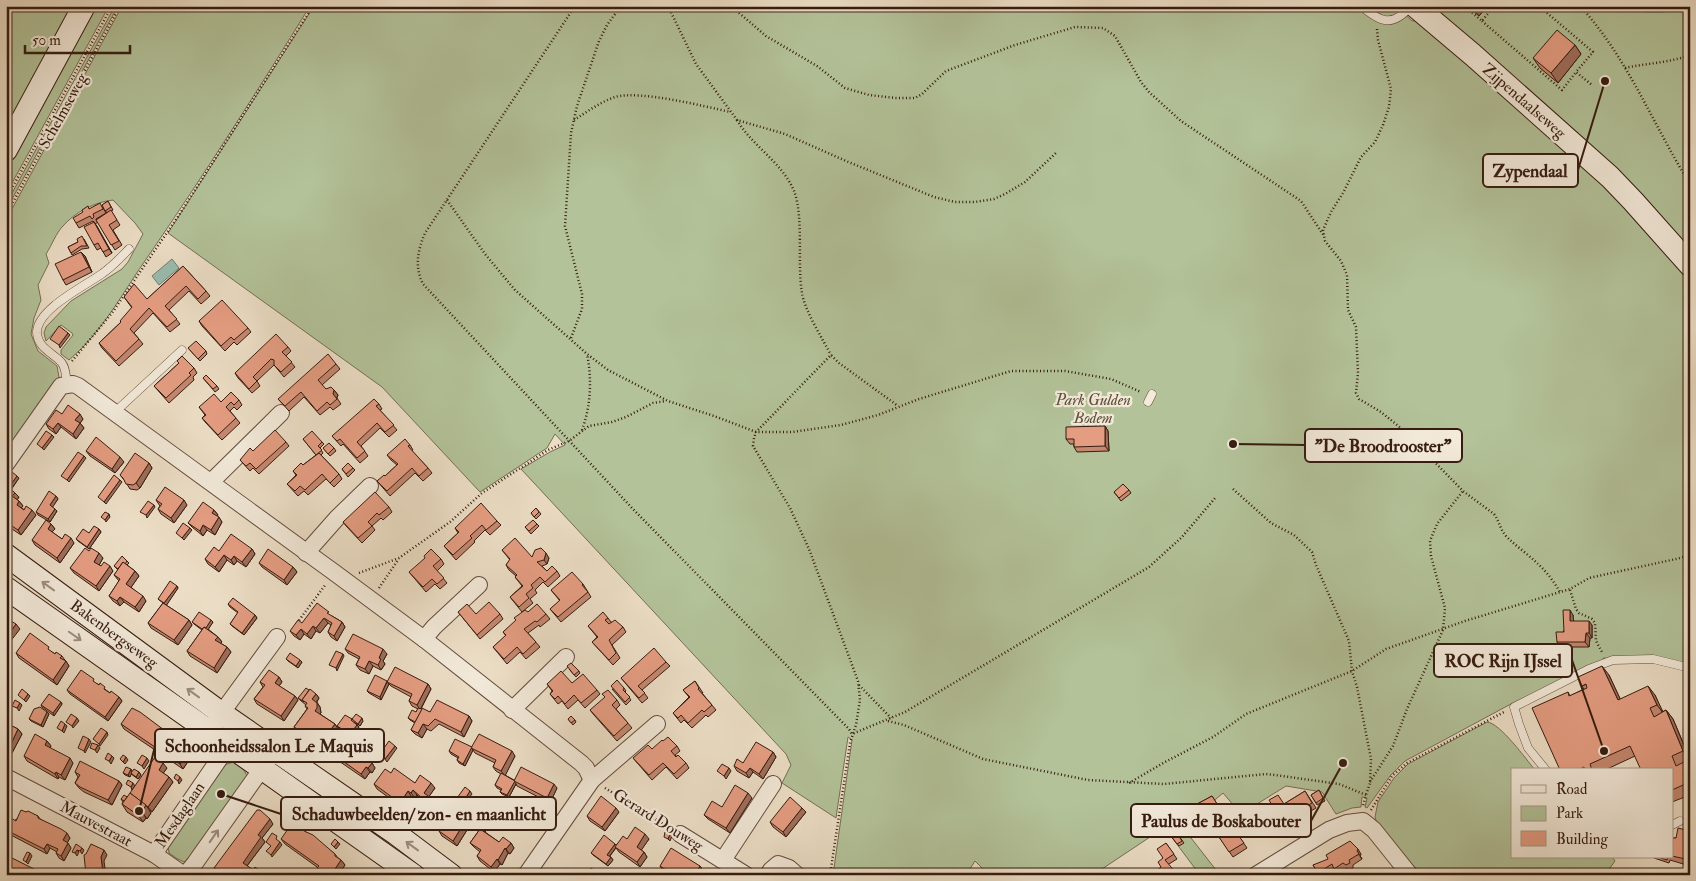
<svg xmlns="http://www.w3.org/2000/svg" width="1696" height="881" font-family="'IM FELL Double Pica',serif">
<rect width="100%" height="100%" fill="#ecdec6"/>
<filter id="stains"><feTurbulence type="fractalNoise" baseFrequency=".004" numOctaves="4"/><feColorMatrix values="0 0 0 0 .2 0 0 0 0 .09 0 0 0 0 .02 0 0 0 .5 -.17"/></filter>
<radialGradient id="worn" r=".72"><stop offset=".6" stop-color="#630" stop-opacity="0"/><stop offset="1" stop-color="#630" stop-opacity=".3"/></radialGradient>
<!-- green -->
<g fill="#b3c299" stroke="#746f54">
<path d="M6,6H78L11,127L6,125Z"/>
<path d="M92,6H109L6,194V164Z"/>
<path d="M115,6H118L6,210V204Z"/>
<path d="M122,6H310C258,90 205,173 149,255C124,290 103,332 69,360L61,354V350L73,335L72,333L61,325L46,341L44,333L46,327L71,301L122,269L128,262L143,234L135,223L113,200C95,202 75,212 63,226C56,233 52,245 46,254L49,263L38,285L41,300L34,318L31,334L38,351L57,366L59,377L6,452V220Z"/>
<path d="M314,6H1400V10L1412,21L1421,20C1514,102 1611,181 1690,277V665L1603,658L1604,660L1509,705L1405,761L1390,776L1367,808L1365,807L1367,798L1362,797L1361,807L1352,808L1336,814L1322,792L1286,786L1241,814L1223,793L1216,799L1177,820L1220,875H1200L1167,831H1159L1093,875H989L975,861L966,875H833L852,740L848,737L836,818L782,783L791,765L786,754L521,469L550,452L565,445L555,434L547,448L480,492L382,387L168,233Z"/>
<path d="M1426,6H1690V255Z"/>
<path d="M1487,722C1500,723 1526,759 1535,770H1512V857H1612L1615,861L1605,875H1422L1378,827L1375,817L1378,802L1394,778L1408,764Z"/>
<path d="M233,762L244,770L248,778L191,859L184,862L176,858L169,853L168,845L222,766Z"/>
</g>
<!-- water -->
<g fill="#99bdb0" stroke="#717d70">
<path d="M1621,6H1690V9C1662,12 1649,16 1621,6Z"/>
<path d="M172,259L179,268L159,285L152,276Z"/>
</g>
<g fill="none" stroke-linecap="round" stroke-linejoin="round">
<defs>
<g id="lane">
<path d="M1361,6C1381,22 1392,28 1411,6"/>
<path d="M67,384C66,377 66,367 61,362C53,353 38,348 37,333C36,309 87,285 103,273C113,266 121,257 129,249"/>
<path d="M1148,402L1152,394"/>
<path d="M114,413L182,350"/>
<path d="M1546,770L1528,748L1519,724L1514,707L1589,669L1613,660L1653,659L1690,668"/>
<path d="M1672,825L1680,821"/>
</g>
<g id="street">
<path d="M6,464L61,386L73,384L78,386L335,573L424,639L581,763L586,768L592,780"/>
<path d="M211,482L281,413"/>
<path d="M306,553L337,518L370,486"/>
<path d="M424,639L434,627L479,585"/>
<path d="M512,710L566,657"/>
<path d="M215,722L277,637"/>
<path d="M6,777L154,854L184,875"/>
<path d="M680,834L746,875"/>
<path d="M154,854L235,736"/>
<path d="M723,860L773,784"/>
<path d="M185,875L195,863L268,760"/>
<path d="M526,875L592,780L657,724"/>
<path d="M768,875L771,870L778,864L789,868L797,875"/>
<path d="M1256,875L1329,830L1347,823L1363,821L1374,830L1410,875"/>
</g>
<g id="secondary">
<path d="M1415,6L1473,55L1610,177L1633,201L1690,265"/>
<path d="M6,150L84,6"/>
<path d="M6,555L221,713L395,833L451,875"/>
<path d="M6,588L413,875"/>
</g>
</defs>
<!-- lane casing -->
<use href="#lane" stroke="#644c3e" stroke-width="9"/>
<!-- street casing -->
<use href="#street" stroke="#644c3e" stroke-width="18"/>
<!-- secondary casing -->
<use href="#secondary" stroke="#361c10" stroke-width="24"/>
<!-- path -->
<g stroke="#361c10" stroke-width="2.5" stroke-dasharray="1 2.5" stroke-linecap="butt">
<path d="M575,6L425,233C418,250 414,266 423,284L632,508L849,729L852,734L905,712L1149,567L1182,537L1216,497"/>
<path d="M668,6L696,64L737,120L785,134L846,161L934,197L955,202H975L994,199L1005,194L1025,182L1057,152"/>
<path d="M731,6L766,36L817,66L845,88L869,95L896,98H915L922,94L946,71L1015,45L1075,27L1103,28L1115,36L1141,82L1149,92L1181,121L1301,201L1324,236"/>
<path d="M1464,6L1482,21L1494,6"/>
<path d="M1539,6L1593,52L1576,72L1592,85"/>
<path d="M1580,6C1628,58 1653,125 1690,184"/>
<path d="M1482,21L1562,90L1576,72"/>
<path d="M1377,29L1378,40L1391,89L1389,107L1383,125L1375,142L1361,157L1343,193L1331,212L1323,230L1325,241L1341,261L1347,275L1348,310L1356,327L1358,373L1356,393L1359,399L1381,412L1402,429L1463,491L1494,514C1500,522 1500,531 1508,538C1517,547 1529,555 1538,564C1547,572 1554,582 1560,592"/>
<path d="M1625,68C1647,63 1669,63 1690,55"/>
<path d="M574,120C587,112 600,102 615,97C640,90 703,106 730,112"/>
<path d="M737,120C752,146 782,162 794,191C804,217 797,263 802,293C804,309 823,340 831,355"/>
<path d="M6,199L112,6"/>
<path d="M447,200L485,254L515,290L587,354L608,370L668,401L714,416L756,432H792L841,425L878,415L919,399L1011,371H1065L1111,379L1141,392"/>
<path d="M6,215L120,6"/>
<path d="M571,338L582,309V294L565,226L571,133L577,106L599,41L607,25L621,6"/>
<path d="M72,361L112,313L179,215L313,6"/>
<path d="M582,430C591,406 592,378 587,354"/>
<path d="M1233,489L1271,523L1294,535L1312,552L1316,565L1349,641L1352,671L1357,687L1371,759L1370,783L1366,795"/>
<path d="M359,573L399,558L450,522L482,493L548,450L569,441L589,426L612,422L626,417L653,403L666,401"/>
<path d="M379,588L398,560"/>
<path d="M1570,590L1576,609L1579,613L1592,619L1595,623L1596,641L1603,654"/>
<path d="M297,623L326,584"/>
<path d="M859,685L891,718"/>
<path d="M888,721L904,725L983,759L1088,780L1164,784L1266,774L1275,775L1339,784L1366,795L1363,806"/>
<path d="M1370,782L1393,746L1407,709L1443,630L1445,608L1431,556L1430,541L1437,524L1463,491"/>
<path d="M1129,783L1165,762L1213,737L1246,714L1352,671L1386,649L1465,621L1570,589L1589,578L1676,559L1690,555"/>
<path d="M605,788L668,827"/>
<path d="M1371,810L1392,776L1407,763L1504,712"/>
<path d="M830,875L850,743L856,725L860,700L858,681L809,549L790,508L753,446L754,438L756,432L831,355L839,363L898,406"/>
</g>
<!-- lane -->
<use href="#lane" stroke="#f3eada" stroke-width="8"/>
<!-- street -->
<use href="#street" stroke="#f3eada" stroke-width="16"/>
<!-- secondary -->
<use href="#secondary" stroke="#f3eada" stroke-width="22"/>
</g>
<!-- wall -->
<g fill="#c58770" stroke="#361c10">
<path d="M1467,6H1487L1479,16Z"/>
<path d="M1575,45L1581,54L1558,83L1540,68L1533,58Z"/>
<path d="M108,201L113,210L111,211L120,225L113,230L122,245L115,250L98,222L95,224L112,253L106,257L101,248L97,250L94,245V222L93,221L79,228L76,223L89,209L103,208L106,213L96,219V220L107,213L102,205Z"/>
<path d="M84,239L89,248L82,249L72,255L68,247Z"/>
<path d="M81,252L85,256L92,272L66,285L63,280Z"/>
<path d="M183,266L206,291L210,296L201,304L189,291L169,310L180,324L170,332L153,313L134,333L143,344L119,366L102,348L99,343L121,322L132,308L124,297L147,299Z"/>
<path d="M199,321L248,328L251,332L237,345L234,342L225,351L202,326Z"/>
<path d="M288,347L291,351L286,356L295,367L284,377L274,365L257,381L260,386L252,393L238,378L235,373Z"/>
<path d="M188,348L206,351L207,354L200,361Z"/>
<path d="M179,363L194,368L197,373L193,377L194,380L169,403L154,386Z"/>
<path d="M336,364L340,369L322,385L326,389L334,390L338,395L337,398L341,404L333,410L330,407L320,415L304,397L289,411L278,399Z"/>
<path d="M203,378L217,386L219,389L215,392Z"/>
<path d="M239,400L242,405L237,410L234,407L230,411L240,423L222,440L206,423L202,418L205,415L199,407L221,402Z"/>
<path d="M379,404L382,409L380,410L397,430L389,437L380,428L361,446L368,456L360,463L343,444L341,446L332,436Z"/>
<path d="M62,414L83,419L80,423L84,428L76,439L61,427L56,434L49,429L46,424Z"/>
<path d="M1105,426L1108,431L1109,451L1077,452L1074,447V444H1070L1066,439Z"/>
<path d="M303,439L322,442L324,444L320,448L323,453L321,455L339,474L342,479L334,487L326,479L308,495L304,491L298,496L287,484L296,475L293,471L303,465L316,455Z"/>
<path d="M286,442L289,446L259,474L253,468L250,471L240,460L253,451Z"/>
<path d="M410,445L413,450L412,451L428,468L432,473L423,481L415,473L390,496L377,481L385,476L397,465L391,460L387,455Z"/>
<path d="M323,448H334L336,451L330,456Z"/>
<path d="M86,451L124,462L115,473L90,456Z"/>
<path d="M149,463L152,468L140,488L137,490L130,489L125,481L120,475Z"/>
<path d="M353,468L355,470L348,477L342,469Z"/>
<path d="M17,476L19,478L11,490L15,493L19,497L17,500L19,501L23,506L21,508L36,515L21,535L6,525V492L7,491L6,490V479Z"/>
<path d="M1129,490L1131,493L1121,501L1114,492Z"/>
<path d="M56,496L58,499L52,507L57,511L50,522L38,515L36,512Z"/>
<path d="M156,500L187,505L174,523L161,514L158,509L160,506Z"/>
<path d="M389,507L392,512L383,520L381,518L372,526L375,530L362,543L347,527L343,522Z"/>
<path d="M536,508L541,514L536,519L531,513Z"/>
<path d="M214,510L218,515L217,516L222,522L215,535L207,530L203,536L192,527L188,523Z"/>
<path d="M497,521L501,525L490,535L485,530L474,541L475,542L456,560L444,546L458,533L455,528Z"/>
<path d="M51,524L55,529L52,532L62,539L74,543L60,563L35,545L32,540Z"/>
<path d="M537,524L539,526L531,534L525,527Z"/>
<path d="M99,529L101,532L89,549L78,541L76,539L89,533Z"/>
<path d="M252,549L255,554L246,567L237,561L234,565L227,560L219,572L208,564L205,559L219,551Z"/>
<path d="M502,550L532,557L549,558L547,564L542,566L547,571H557L560,576L548,587L543,582L535,590L537,593L530,599L533,603L522,612L510,597L522,586L515,577L516,576L509,570L506,565L510,560Z"/>
<path d="M89,551L103,558L99,565L101,566L113,571L99,591L74,573L70,568Z"/>
<path d="M441,559L444,564L437,571L447,583L440,589L435,584L426,592L409,572Z"/>
<path d="M127,561L129,563L127,565L135,571L139,576L131,587L146,601L139,612L124,602L120,606L113,601L109,596L119,581L114,575L118,570L114,566Z"/>
<path d="M259,563L293,567L297,572L287,585L262,567Z"/>
<path d="M583,584L591,597L561,622L550,609L560,601L551,590Z"/>
<path d="M177,586L178,588L166,605L189,620L192,625L178,645L151,628L148,623L163,603L158,599Z"/>
<path d="M228,604L255,615L257,618L244,635L232,626L230,624L238,613L230,607Z"/>
<path d="M458,612L476,614H500L503,619L480,639Z"/>
<path d="M528,612L546,614L550,619L540,627L539,625L528,633L540,647L526,659L520,652L507,664L493,647L506,636L503,632Z"/>
<path d="M1573,615V621L1592,625V638H1590L1589,647H1560L1557,642Z"/>
<path d="M332,616L342,622L345,627L337,641L331,637L328,632L331,625L328,623L320,633L316,631L311,639L304,634L300,640L294,636L290,631L302,623Z"/>
<path d="M608,618L611,622L623,627L626,632L612,645L620,658L613,665L592,642L597,637L588,626Z"/>
<path d="M211,620L213,622L208,629L218,637L222,642L220,643L227,647L231,652L217,673L190,656L187,651L202,630L194,624L192,622Z"/>
<path d="M345,649L387,654L383,661L385,664L381,670L373,666L369,674L360,670L356,665L359,659L348,653Z"/>
<path d="M52,652L55,654L62,656L69,666L57,685L19,658L16,653Z"/>
<path d="M286,659L302,662L298,668L288,661Z"/>
<path d="M666,662L670,666L642,690L648,698L642,703L621,678Z"/>
<path d="M569,669L579,671L580,673L576,677Z"/>
<path d="M1609,675L1620,699L1655,695L1662,712L1666,710L1673,719L1690,759V795L1672,802V770L1635,756L1605,770H1560L1568,692L1570,696L1584,689L1582,686Z"/>
<path d="M279,677L282,682L279,686L295,696L298,700L284,721L257,704L254,699L263,687L260,682Z"/>
<path d="M388,681L428,684L431,689L421,709L430,712L469,716L472,721L464,737L439,724L431,731L427,729L422,738L415,734L411,730L415,723L410,720L408,718L416,712L418,709L412,706L409,701L411,697L391,686L389,684L381,700L369,693L367,691Z"/>
<path d="M695,681L703,693H702L716,710L708,717L706,715L692,728L684,720L681,723L673,713L689,697L683,690Z"/>
<path d="M572,683L597,690L600,694L585,708L578,700L568,709L562,701L558,704L550,694L552,691L547,684Z"/>
<path d="M98,684L110,693L119,697L122,701L108,721L70,694L67,690Z"/>
<path d="M624,688L626,691L625,692L631,700L626,705L612,689Z"/>
<path d="M309,690L316,694L319,698L317,702L320,707L321,713L320,714L335,724L338,729L324,749L297,732L294,727L307,709L305,706L306,705L300,700L298,698Z"/>
<path d="M617,700L620,705L616,709L632,728L617,741L594,715L590,710Z"/>
<path d="M61,702L62,704L54,716L42,707L41,705Z"/>
<path d="M49,714L43,727L31,721L29,719Z"/>
<path d="M352,719L363,721L360,726L354,722L359,727L352,737L339,728L337,726Z"/>
<path d="M568,719L575,720L576,722L573,725Z"/>
<path d="M6,723L18,729L22,734L12,753L6,750Z"/>
<path d="M121,724L193,754L183,769L124,729Z"/>
<path d="M47,741L51,746L50,748L73,763L65,780L59,777L58,779L27,761L24,756Z"/>
<path d="M677,746L680,751L675,755L686,763L689,768L677,779L666,767L652,780L633,758L652,749Z"/>
<path d="M472,747L515,756L505,775L514,780L557,788L550,803L517,786L516,784L509,797L502,794L500,792L501,790L497,788L495,785L501,774L496,771L493,767L495,763L475,753L473,750L465,766L459,763L457,760L458,758L451,754L449,751Z"/>
<path d="M773,752L776,757L763,779L753,772L749,778L737,771L734,766Z"/>
<path d="M333,754L372,763L375,768L372,773L370,772L365,779L336,759Z"/>
<path d="M167,768L163,773L169,777L173,782L152,812L149,810L151,813L147,819L146,818L143,822L127,812L122,804L123,802L121,799L127,797Z"/>
<path d="M132,771L139,772L141,775L138,779L131,774L130,777L125,775L123,773Z"/>
<path d="M75,772L119,781L122,785L112,805L84,792L79,788L75,783L78,777Z"/>
<path d="M391,773L415,783L435,788L429,796L432,799L436,804L434,806L436,808L440,813L430,827L416,817L412,812L421,799L417,795L415,798L411,796L403,808L377,789L374,784Z"/>
<path d="M1319,790L1325,801L1317,805L1311,795Z"/>
<path d="M1305,791L1316,808L1285,826L1281,821L1284,804Z"/>
<path d="M1212,796L1228,821L1233,817L1243,832L1238,835L1247,848L1233,857L1206,818L1190,827L1192,832L1185,836L1173,817Z"/>
<path d="M752,798L730,833L708,819L704,815L722,807Z"/>
<path d="M26,812L38,816L40,819L70,838L67,843L71,848L64,861L59,858L56,853L57,852L50,848L47,854L9,834L6,831V827Z"/>
<path d="M619,812L605,831L590,821L587,816Z"/>
<path d="M806,812L786,837L773,827L770,822Z"/>
<path d="M519,813L536,816L537,818L533,824L521,816Z"/>
<path d="M466,819L462,824L467,830L457,846L442,836L439,831L450,822Z"/>
<path d="M492,822L485,832L499,842L511,843L514,848L510,854L508,853L502,865L500,864L494,872L480,861L477,856L480,852L474,847L470,843L480,829L478,826Z"/>
<path d="M1160,822L1164,828L1158,832L1154,826Z"/>
<path d="M273,824L262,838L265,842L247,866L253,870L261,873V875H238L237,874V875H220L217,873L214,868Z"/>
<path d="M1690,831V866L1670,860L1669,863L1654,858L1653,857H1672V838H1676Z"/>
<path d="M306,832L335,854L338,858L341,860L345,865L338,875H321V873L317,867L285,844L281,839Z"/>
<path d="M1176,832L1184,843L1179,846L1171,836Z"/>
<path d="M627,839H649L641,850L644,852L647,857L640,867L619,852L616,848L610,856L613,860L608,866L593,855L591,853L616,845Z"/>
<path d="M1166,843L1177,859L1169,864L1161,867Z"/>
<path d="M1361,854L1360,856L1362,859L1353,865V868L1349,870L1347,868L1338,874L1335,869L1327,874L1328,875H1319L1313,865Z"/>
<path d="M6,855L43,875H17L6,869Z"/>
<path d="M660,866H700L703,871L668,874L663,871Z"/>
</g>
<!-- shaded-wall -->
<g fill="#a06e5b" stroke="#361c10">
<path d="M1476,6H1487L1479,16L1473,9Z"/>
<path d="M1575,45L1581,54L1558,83L1551,73Z"/>
<path d="M94,222L97,226L112,253L109,249Z"/>
<path d="M81,252L85,256L92,272L89,267Z"/>
<path d="M68,333L70,335L60,348L59,345Z"/>
<path d="M334,390L338,395L336,399L333,394Z"/>
<path d="M80,414L83,419L79,425L75,420Z"/>
<path d="M58,423L61,427L56,434L53,429Z"/>
<path d="M80,423L84,428L76,439L73,434Z"/>
<path d="M1105,426L1108,431L1109,451L1105,446Z"/>
<path d="M52,435L54,437L44,450L42,448Z"/>
<path d="M84,456L86,458L69,482L67,480Z"/>
<path d="M120,457L124,462L115,473L112,469Z"/>
<path d="M149,463L152,468L140,488L136,483Z"/>
<path d="M17,476L19,478L9,492L7,490Z"/>
<path d="M120,480L122,482L106,504L104,502Z"/>
<path d="M15,493L19,497L16,501L12,496Z"/>
<path d="M56,496L58,499L52,508L50,505Z"/>
<path d="M184,500L187,505L174,523L171,518Z"/>
<path d="M19,501L23,506L20,510L17,505Z"/>
<path d="M154,505L155,507L147,518L146,515Z"/>
<path d="M55,509L57,511L50,522L48,519Z"/>
<path d="M32,510L36,515L21,535L18,530Z"/>
<path d="M214,510L218,515L216,518L212,513Z"/>
<path d="M109,514L110,517L106,522L105,520Z"/>
<path d="M219,517L222,522L215,535L211,530Z"/>
<path d="M51,524L55,529L51,533L48,529Z"/>
<path d="M203,525L207,530L203,536L200,531Z"/>
<path d="M190,528L192,530L184,540L182,538Z"/>
<path d="M99,529L101,532L89,549L87,547Z"/>
<path d="M71,538L74,543L60,563L57,558Z"/>
<path d="M252,549L255,554L246,567L242,562Z"/>
<path d="M99,553L103,558L98,567L94,562Z"/>
<path d="M546,553L549,558L547,564L544,560Z"/>
<path d="M224,555L227,560L219,572L215,567Z"/>
<path d="M234,556L237,561L234,565L231,560Z"/>
<path d="M110,566L113,571L99,591L96,586Z"/>
<path d="M293,567L297,572L287,585L284,580Z"/>
<path d="M135,571L139,576L130,589L126,584Z"/>
<path d="M177,586L178,588L166,606L164,603Z"/>
<path d="M143,596L146,601L139,612L135,607Z"/>
<path d="M120,597L124,602L120,606L117,601Z"/>
<path d="M1570,610L1573,615L1574,626L1570,621Z"/>
<path d="M255,615L257,618L244,635L242,633Z"/>
<path d="M324,618L328,623L320,633L316,628Z"/>
<path d="M189,620L192,625L178,645L174,640Z"/>
<path d="M211,620L213,622L206,633L204,630Z"/>
<path d="M1589,621L1592,625V638L1589,633Z"/>
<path d="M342,622L345,627L337,641L334,636Z"/>
<path d="M16,624L20,629L6,647V638Z"/>
<path d="M313,626L316,631L311,639L307,634Z"/>
<path d="M301,629L304,634L300,640L296,635Z"/>
<path d="M1586,633L1590,638L1589,647L1585,642Z"/>
<path d="M218,637L222,642L219,645L215,640Z"/>
<path d="M227,647L231,652L217,673L214,668Z"/>
<path d="M383,649L387,654L383,661L385,664L381,670L378,665L379,658Z"/>
<path d="M343,654L344,656L337,671L336,668Z"/>
<path d="M300,660L302,662L298,668L296,666Z"/>
<path d="M66,661L69,666L57,685L53,680Z"/>
<path d="M369,661L373,666L369,674L365,669Z"/>
<path d="M1602,666L1609,675L1625,709L1618,700Z"/>
<path d="M8,667L10,669L6,675V670Z"/>
<path d="M279,677L282,682L278,687L275,683Z"/>
<path d="M387,682L389,684L381,700L380,697Z"/>
<path d="M428,684L431,689L420,710L417,705Z"/>
<path d="M1648,686L1655,695L1664,714L1657,705Z"/>
<path d="M28,694L30,696L26,702L24,700Z"/>
<path d="M316,694L319,698L315,704L312,699Z"/>
<path d="M295,696L298,700L284,721L281,716Z"/>
<path d="M119,697L122,701L108,721L105,717Z"/>
<path d="M61,702L62,704L54,716L53,713Z"/>
<path d="M20,703L22,705L19,711L17,708Z"/>
<path d="M317,703L320,707L321,713L318,716L315,711Z"/>
<path d="M1666,710L1673,719L1690,760L1683,751Z"/>
<path d="M47,712L49,714L43,727L41,725Z"/>
<path d="M469,716L472,721L464,737L461,732Z"/>
<path d="M77,718L79,721L73,728L72,726Z"/>
<path d="M362,718L363,721L360,726L358,724Z"/>
<path d="M65,724L67,726L64,733L62,731Z"/>
<path d="M335,724L338,729L324,749L320,744Z"/>
<path d="M423,724L427,729L422,738L418,733Z"/>
<path d="M357,725L359,727L352,737L350,734Z"/>
<path d="M18,729L22,734L12,753L9,748Z"/>
<path d="M107,732L108,735L100,746L99,744Z"/>
<path d="M89,739L91,742L85,753L84,751Z"/>
<path d="M47,741L51,746L48,750L45,745Z"/>
<path d="M98,745L100,748L97,753L95,750Z"/>
<path d="M395,746L397,748L387,762L385,759Z"/>
<path d="M471,748L473,750L465,766L463,764Z"/>
<path d="M190,749L193,754L183,769L180,764Z"/>
<path d="M512,751L515,756L505,776L501,771Z"/>
<path d="M773,752L776,757L763,779L759,774Z"/>
<path d="M112,756L114,758L111,764L109,761Z"/>
<path d="M126,757L128,760L125,764L123,762Z"/>
<path d="M70,758L73,763L65,780L61,775Z"/>
<path d="M147,758L149,761L144,769L142,766Z"/>
<path d="M163,763L167,768L162,775L159,770Z"/>
<path d="M372,763L375,768L372,773L368,768Z"/>
<path d="M366,767L370,772L365,779L361,774Z"/>
<path d="M729,768L731,771L726,779L724,776Z"/>
<path d="M750,768L753,772L749,778L746,773Z"/>
<path d="M131,769L132,772L130,777L128,775Z"/>
<path d="M56,772L59,777L58,779L55,774Z"/>
<path d="M139,772L141,775L138,779L136,777Z"/>
<path d="M169,777L173,782L152,812L148,807Z"/>
<path d="M180,777L182,780L179,784L178,781Z"/>
<path d="M119,781L122,785L112,805L108,800Z"/>
<path d="M514,781L516,784L509,797L507,795Z"/>
<path d="M133,783L135,786L132,790L131,787Z"/>
<path d="M431,783L435,788L428,798L424,793Z"/>
<path d="M554,784L557,788L550,803L547,798Z"/>
<path d="M413,790L417,795L415,798L411,793Z"/>
<path d="M408,791L411,796L403,808L400,803Z"/>
<path d="M470,791L472,794L464,804L463,802Z"/>
<path d="M748,793L752,798L730,833L726,828Z"/>
<path d="M432,799L436,804L433,807L429,803Z"/>
<path d="M146,805L151,813L147,819L142,812Z"/>
<path d="M501,805L503,807L496,817L494,815Z"/>
<path d="M436,808L440,813L430,827L426,822Z"/>
<path d="M616,808L619,812L605,831L602,827Z"/>
<path d="M802,808L806,812L786,837L783,832Z"/>
<path d="M141,811L146,818L143,822L138,815Z"/>
<path d="M462,814L466,819L461,826L458,821Z"/>
<path d="M536,816L537,818L533,824L531,822Z"/>
<path d="M270,819L273,824L262,838L265,842L246,867L243,863L258,835Z"/>
<path d="M491,820L492,822L485,832L483,830Z"/>
<path d="M463,825L467,830L457,846L453,841Z"/>
<path d="M67,833L70,838L66,845L63,840Z"/>
<path d="M645,834L649,839L640,852L637,847Z"/>
<path d="M670,834L672,836L670,841L668,839Z"/>
<path d="M280,842L282,845L272,857L271,855Z"/>
<path d="M338,842L340,844L336,849L334,847Z"/>
<path d="M68,843L71,848L64,861L61,856Z"/>
<path d="M511,843L514,848L510,854L506,849Z"/>
<path d="M47,844L50,848L47,854L44,849Z"/>
<path d="M615,844L617,846L609,857L607,855Z"/>
<path d="M82,848L84,850L82,854L80,851Z"/>
<path d="M505,848L508,853L502,865L498,860Z"/>
<path d="M1358,849L1361,854L1360,856L1362,859L1357,851Z"/>
<path d="M77,850L79,852L77,856L75,853Z"/>
<path d="M104,850L107,855L104,861L106,875H104L103,873L101,857Z"/>
<path d="M644,852L647,857L640,867L637,862Z"/>
<path d="M30,853L32,856L28,864L26,862Z"/>
<path d="M611,857L613,860L608,866L606,864Z"/>
<path d="M497,859L500,864L494,872L491,867Z"/>
<path d="M341,860L345,865L338,875H331Z"/>
<path d="M700,866L703,871L701,875H695Z"/>
<path d="M234,869L237,874V875H230Z"/>
</g>
<!-- building -->
<g fill="#e59d82" stroke="#361c10">
<path d="M1557,30L1575,45L1551,73L1533,58Z"/>
<path d="M108,201L111,207L105,211L102,205Z"/>
<path d="M100,203L103,209L93,214L94,217L92,219L90,216L76,223L73,218L83,212L82,210L88,206L89,209Z"/>
<path d="M111,210L117,220L109,225L119,241L111,245L96,220Z"/>
<path d="M94,222L109,249L103,252L98,243L94,245L84,227Z"/>
<path d="M82,236L87,246H81L71,253L68,247L78,242L77,239Z"/>
<path d="M81,252L89,267L63,280L55,264Z"/>
<path d="M183,266L206,291L198,299L186,286L165,306L177,319L167,327L149,308L130,329L139,339L116,361L99,343L121,322L120,321L132,307L124,297L134,284L147,299Z"/>
<path d="M222,300L248,328L234,340L231,337L221,346L199,321Z"/>
<path d="M59,326L68,333L59,345L50,339Z"/>
<path d="M276,334L288,347L282,352L292,362L281,372L274,365V360L271,359L253,377L257,381L249,389L235,373Z"/>
<path d="M196,341L206,351L198,359L188,348Z"/>
<path d="M328,354L336,364L318,380L326,389L331,387L334,390L333,394L337,399L330,405L327,402L317,411L301,392L285,406L278,399Z"/>
<path d="M182,356L194,368L189,373L191,375L166,398L154,386L179,363L177,361Z"/>
<path d="M206,375L217,386L213,389L203,378Z"/>
<path d="M231,392L239,400L234,405L231,402L226,407L236,418L218,435L202,418L206,415L199,407L214,394L221,402Z"/>
<path d="M374,399L379,404L376,406L394,425L385,432L377,423L357,442L365,451L357,458L340,439L337,441L332,436Z"/>
<path d="M68,405L80,414L75,420L80,423L73,434L58,423L53,429L46,424L56,410L62,414Z"/>
<path d="M1105,426V446L1074,447V439H1066V427Z"/>
<path d="M275,430L286,442L256,469L250,463L246,466L240,460L250,448L253,451Z"/>
<path d="M46,431L52,435L42,448L37,444Z"/>
<path d="M312,431L322,442L318,446L322,450L316,455L303,439Z"/>
<path d="M96,437L120,457L112,469L86,451Z"/>
<path d="M405,439L410,445L408,446L428,468L419,476L412,468L387,491L377,481L384,475L385,476L398,464L387,455Z"/>
<path d="M329,443L334,448L328,454L323,448Z"/>
<path d="M78,452L84,456L67,480L61,476Z"/>
<path d="M135,453L149,463L136,483L133,485L126,484L123,478L120,475Z"/>
<path d="M319,453L339,474L330,483L322,474L305,490L300,486L295,491L287,484L297,475L293,471L301,463L303,465Z"/>
<path d="M348,463L353,468L346,474L342,469Z"/>
<path d="M12,472L17,476L7,490L6,489V479Z"/>
<path d="M114,475L120,480L104,502L98,497Z"/>
<path d="M1123,484L1129,490L1119,498L1114,492Z"/>
<path d="M165,487L184,500L171,518L158,509L162,504L156,500Z"/>
<path d="M9,488L15,493L12,496L19,501L17,505L24,510L26,506L32,510L18,530L6,522V492Z"/>
<path d="M49,491L56,496L50,505L55,509L48,519L36,512Z"/>
<path d="M375,492L389,507L379,515L377,513L368,522L372,526L358,538L343,522Z"/>
<path d="M148,501L154,505L146,515L140,512Z"/>
<path d="M203,502L214,510L212,513L219,517L211,530L203,525L200,531L188,523Z"/>
<path d="M481,503L497,521L486,530L482,525L470,536L472,538L453,555L444,546L459,532L455,528Z"/>
<path d="M536,508L539,512L534,517L531,513Z"/>
<path d="M105,512L109,514L105,520L101,517Z"/>
<path d="M46,520L51,524L48,529L62,539L65,534L71,538L57,558L32,540Z"/>
<path d="M533,520L537,524L529,531L525,527Z"/>
<path d="M183,523L190,528L182,538L176,533Z"/>
<path d="M94,526L99,529L87,547L76,539L83,529L89,533Z"/>
<path d="M231,534L252,549L242,562L234,556L231,560L224,555L215,567L205,559L214,547L219,551Z"/>
<path d="M515,538L532,557L535,550L541,548L546,553L544,560L537,562L547,571L552,566L557,571L545,582L540,577L531,585L533,588L526,594L529,598L519,607L510,597L523,586L515,577L517,575L506,565L510,559L502,550Z"/>
<path d="M85,548L89,551L91,548L99,553L94,562L101,566L104,562L110,566L96,586L70,568Z"/>
<path d="M268,549L293,567L284,580L259,563Z"/>
<path d="M431,549L441,559L433,566L444,578L437,584L432,579L423,587L409,572L425,558L424,556Z"/>
<path d="M122,556L127,561L125,564L123,562L118,569L114,566Z"/>
<path d="M123,562L135,571L126,584L143,596L135,607L120,597L117,601L109,596L120,579L114,575Z"/>
<path d="M572,572L583,584L582,585L588,592L558,617L550,609L560,600L551,590Z"/>
<path d="M170,581L177,586L164,603L158,599Z"/>
<path d="M233,598L255,615L242,633L230,624L238,612L228,604Z"/>
<path d="M489,602L500,614L477,635L458,612L467,604L476,614Z"/>
<path d="M163,603L189,620L174,640L148,623Z"/>
<path d="M317,603L329,612L327,613L342,622L334,636L328,632L332,623L324,618L316,628L313,626L307,634L301,629L296,635L290,631L298,620L302,623Z"/>
<path d="M537,604L546,614L537,622L535,621L524,629L536,642L523,654L517,647L504,659L493,647L506,635L503,632L516,620L514,618L525,610L528,612Z"/>
<path d="M1563,610H1570V621H1589V633H1586L1585,642H1557L1556,632H1564Z"/>
<path d="M199,612L211,620L206,628L204,627L202,629L192,622Z"/>
<path d="M603,612L608,618L605,620L609,624L615,620L623,627L609,640L616,653L609,660L592,642L598,637L588,626Z"/>
<path d="M6,618L16,624L6,638Z"/>
<path d="M204,627L218,637L215,640L227,647L214,668L187,651Z"/>
<path d="M30,633L49,647L48,649L55,654L56,652L62,656L60,658L66,661L53,680L16,653Z"/>
<path d="M353,634L383,649L379,658L381,659L378,665L369,661L365,669L356,665L360,657L345,649Z"/>
<path d="M654,648L666,662L638,686L645,693L639,698L621,678Z"/>
<path d="M336,651L343,654L336,668L329,665Z"/>
<path d="M290,653L300,660L296,666L286,659Z"/>
<path d="M571,663L579,671L574,675L567,666Z"/>
<path d="M1602,666L1618,700L1648,686L1657,705L1650,708L1654,717L1666,710L1683,751L1672,756L1676,766L1690,759V782L1672,790V770H1641L1630,746L1590,764L1592,770H1585L1584,767L1578,770H1560L1532,708L1568,692L1569,696L1587,688L1586,684L1582,686L1578,677Z"/>
<path d="M395,667L428,684L417,705L409,701L412,694L387,682Z"/>
<path d="M81,670L94,679L93,681L99,685L100,683L105,687L104,689L110,693L111,691L119,697L105,717L67,690Z"/>
<path d="M269,670L279,677L275,683L295,696L281,716L254,699L265,685L260,682Z"/>
<path d="M561,671L572,683L583,674L597,690L581,703L574,695L565,704L558,696L555,699L550,694L553,691L547,684Z"/>
<path d="M375,675L387,681L380,697L367,691Z"/>
<path d="M617,680L624,688L623,690L630,697L625,702L611,686Z"/>
<path d="M695,681L699,688L698,689L712,705L704,712L702,710L688,723L681,715L678,718L673,713L690,697L683,690Z"/>
<path d="M306,688L309,690L302,700L304,702L298,698Z"/>
<path d="M22,689L28,694L24,700L18,695Z"/>
<path d="M310,689L316,694L312,699L317,703V708L315,711L335,724L320,744L294,727L308,708L305,706L307,703L302,700Z"/>
<path d="M608,690L617,700L612,705L628,723L614,736L590,710L605,697L602,694Z"/>
<path d="M49,694L61,702L53,713L41,705Z"/>
<path d="M15,700L20,703L17,708L12,706Z"/>
<path d="M437,700L469,716L461,732L435,719L428,726L423,724L418,733L411,730L422,708L430,712Z"/>
<path d="M40,707L47,712L41,725L29,719L34,709Z"/>
<path d="M132,708L140,712L164,730H165L190,749L180,764L121,724Z"/>
<path d="M418,708L422,709L415,722L408,718L412,710L416,712Z"/>
<path d="M71,714L77,718L72,726L66,722Z"/>
<path d="M356,714L362,718L358,724L352,719L351,720L357,725L350,734L337,726L345,715L352,719Z"/>
<path d="M571,716L575,720L571,723L568,719Z"/>
<path d="M61,721L65,724L62,731L57,728Z"/>
<path d="M6,723L18,729L9,748L6,747Z"/>
<path d="M101,728L107,732L99,744L93,739Z"/>
<path d="M35,734L47,741L45,745L70,758L61,775L56,772L55,774L24,756Z"/>
<path d="M479,734L512,751L501,771L493,767L496,760L471,748Z"/>
<path d="M83,736L89,739L84,751L78,748Z"/>
<path d="M668,737L677,746L671,751L676,757L678,755L686,763L674,774L663,763L649,775L633,758L648,745L652,749L662,740L663,741Z"/>
<path d="M455,739L472,747L463,764L457,760L459,757L449,751Z"/>
<path d="M342,741L372,763L368,768L366,767L361,774L333,754Z"/>
<path d="M389,741L395,746L385,759L379,755Z"/>
<path d="M756,742L773,752L759,774L750,768L746,773L734,766L737,759L743,763Z"/>
<path d="M92,743L98,745L95,750L90,748Z"/>
<path d="M108,753L112,756L109,761L105,759Z"/>
<path d="M123,755L126,757L123,762L120,759Z"/>
<path d="M142,755L147,758L142,766L137,763Z"/>
<path d="M155,757L163,763L159,770L169,777L148,807L130,793Z"/>
<path d="M80,761L119,781L108,800L80,787L75,783L80,775L75,772Z"/>
<path d="M722,764L729,768L724,776L717,771Z"/>
<path d="M126,767L131,769L128,775L123,773Z"/>
<path d="M521,767L554,784L547,798L514,781Z"/>
<path d="M394,768L415,783L420,775L431,783L424,793L432,799L429,803L436,808L426,822L412,812L422,798L413,790L411,793L408,791L400,803L374,784L385,769L391,773Z"/>
<path d="M134,769L139,772L136,777L131,773Z"/>
<path d="M501,773L515,781L507,795L500,792L502,789L495,785Z"/>
<path d="M176,774L180,777L178,781L174,778Z"/>
<path d="M128,780L133,783L131,787L126,784Z"/>
<path d="M735,785L748,793L726,828L704,815L712,801L722,807Z"/>
<path d="M465,787L470,791L463,802L457,798Z"/>
<path d="M1319,790L1323,798L1316,803L1311,795Z"/>
<path d="M1305,791L1312,803L1281,821L1269,800L1278,795L1284,804Z"/>
<path d="M130,793L146,805L142,812L141,811L138,815L122,804Z"/>
<path d="M124,795L127,797L124,801L121,799Z"/>
<path d="M601,796L616,808L602,827L587,816Z"/>
<path d="M1212,796L1228,821L1233,817L1240,827L1235,831L1244,843L1229,852L1203,813L1187,823L1189,827L1181,832L1173,817Z"/>
<path d="M790,797L802,808L783,832L770,822Z"/>
<path d="M21,810L26,812L28,811L38,816V818L61,829L67,833L63,840L68,843L61,856L56,853L58,849L47,844L44,849L6,830V827L11,818L16,821Z"/>
<path d="M257,810H260L270,819L258,835L261,837L243,863L255,871L252,875H242L234,869L230,875H224L214,868Z"/>
<path d="M458,811L462,814L458,821L463,825L453,841L439,831L447,820L450,822Z"/>
<path d="M293,822L304,829V831L313,835L335,854V856L341,860L331,875H321L322,871L317,868L319,866L281,839Z"/>
<path d="M635,827L645,834L637,847L644,852L637,862L615,847L623,836L627,839Z"/>
<path d="M1678,828L1690,831V860L1672,856V838H1676Z"/>
<path d="M480,829L499,842L503,837L511,843L506,849L505,848L498,860L497,859L491,867L477,856L481,850L470,843Z"/>
<path d="M665,832L670,834L668,839L664,837Z"/>
<path d="M1176,832L1182,841L1177,844L1171,836Z"/>
<path d="M272,833L277,836L276,839L280,842L271,855L266,851L271,846L266,842Z"/>
<path d="M604,835L615,844L607,855L611,857L606,864L591,853Z"/>
<path d="M335,839L338,842L334,847L331,844Z"/>
<path d="M1350,841L1358,849L1357,851L1359,854L1349,860L1350,863L1346,865L1343,863L1334,869L1332,864L1324,869L1327,873L1324,875H1319L1313,865L1328,859L1326,855Z"/>
<path d="M1166,843L1174,854L1165,860L1178,875H1152L1161,867L1158,862L1163,858L1157,849Z"/>
<path d="M76,844L82,848L80,851L77,850L75,853L72,852Z"/>
<path d="M91,844L104,850L101,857L103,873L105,875H86L84,855L86,854Z"/>
<path d="M671,848L700,866L695,875H668L669,872L660,866Z"/>
<path d="M27,852L30,853L26,862L23,860Z"/>
<path d="M6,855L42,873L40,875H20L6,868Z"/>
<path d="M1658,857H1668L1667,860Z"/>
<path d="M255,867L260,871L257,874L253,870Z"/>
<path d="M591,868L598,873L597,875H586Z"/>
<path d="M358,869L364,873L366,872L368,875H353Z"/>
<path d="M706,870L713,875H703Z"/>
</g>
<!-- one-way arrows -->
<defs><path id="oneway-shaft" d="M-6 0H5M1.5-3L5.5 0L1.5 3" fill="none" stroke-width="1.6" stroke-linecap="round" stroke-linejoin="round" transform="scale(1.25)"/></defs>
<g stroke="#9e8d7f">
<use href="#oneway-shaft" transform="translate(48 586) rotate(-144)"/>
<use href="#oneway-shaft" transform="translate(75 636) rotate(35)"/>
<use href="#oneway-shaft" transform="translate(193 693) rotate(-144)"/>
<use href="#oneway-shaft" transform="translate(214 836) rotate(-55)"/>
<use href="#oneway-shaft" transform="translate(412 846) rotate(-144)"/>
</g>
<g text-anchor="middle" dominant-baseline="central" stroke-width="4.5" stroke-linejoin="round" paint-order="stroke">
<!-- street labels -->
<g font-size="16" fill="#361c10" stroke="#f3eada">
<text transform="translate(1524 101) rotate(41)">Zijpendaalseweg</text>
<text transform="translate(63 111) rotate(-61)">Schelmseweg</text>
<text transform="translate(114 634) rotate(36)">Bakenbergseweg</text>
<text transform="translate(180 815) rotate(-56)">Mesdaglaan</text>
<text transform="translate(658 820) rotate(32)">Gerard Douweg</text>
<text transform="translate(96 824) rotate(28)">Mauvestraat</text>
</g>
<!-- park labels -->
<g font-size="16" font-style="italic" fill="#5c4e39" stroke="#f3eada">
<text x="1093" y="400">Park Gulden<tspan x="1093" dy="18">Bodem</tspan></text>
</g>
</g>
<!-- callouts -->
<path fill="none" stroke="#361c10" stroke-width="2" d="M1605 81L1578 170M1233 444L1305 445M1604 751L1572 660M139 811L155 746M221 794L281 814M1343 763L1311 821"/>
<g fill="#361c10" stroke="#f3eada" stroke-width="2">
<circle cx="1605" cy="81" r="5"/>
<circle cx="1233" cy="444" r="5"/>
<circle cx="1604" cy="751" r="5"/>
<circle cx="139" cy="811" r="5"/>
<circle cx="221" cy="794" r="5"/>
<circle cx="1343" cy="763" r="5"/>
</g>
<g fill="#f3eada" stroke="#361c10" stroke-width="2">
<rect x="1483" y="154" width="95" height="33" rx="5"/>
<rect x="1305" y="429" width="157" height="33" rx="5"/>
<rect x="1434" y="644" width="138" height="33" rx="5"/>
<rect x="155" y="729" width="229" height="33" rx="5"/>
<rect x="281" y="797" width="275" height="33" rx="5"/>
<rect x="1131" y="804" width="180" height="33" rx="5"/>
</g>
<g font-size="18" text-anchor="middle" font-weight="bold" fill="#361c10">
<text x="1530" y="177">Zypendaal</text>
<text x="1383" y="452">"De Broodrooster"</text>
<text x="1503" y="667">ROC Rijn IJssel</text>
<text x="269" y="752">Schoonheidssalon Le Maquis</text>
<text x="419" y="820">Schaduwbeelden/ zon- en maanlicht</text>
<text x="1221" y="827">Paulus de Boskabouter</text>
</g>
<!-- margin -->
<rect width="1696" height="881" fill="none" stroke="#ecdec6" stroke-width="25"/>
<rect x="8" y="8" width="1681" height="866" fill="none" stroke="#361c10" stroke-width="2.5"/>
<rect x="12" y="12" width="1671" height="856" fill="none" stroke="#361c10"/>
<!-- legend -->
<rect x="1511" y="768" width="162" height="90" fill="#f3eada" stroke="#a79889"/>
<rect x="1521" y="785" width="25" height="8" fill="#f3eada" stroke="#a79889"/>
<text x="1556" y="794" font-size="15" fill="#361c10">Road</text>
<rect x="1521" y="806" width="25" height="15" fill="#b3c299" stroke="#a79889"/>
<text x="1556" y="818" font-size="15" fill="#361c10">Park</text>
<rect x="1521" y="831" width="25" height="15" fill="#e59d82" stroke="#a79889"/>
<text x="1556" y="844" font-size="15" fill="#361c10">Building</text>
<!-- scale -->
<path d="M25 45v8h105v-8" fill="none" stroke="#361c10" stroke-width="2.5"/>
<text x="32" y="45" font-size="15" fill="#361c10" stroke="#f3eada" stroke-width="4" paint-order="stroke">50 m</text>
<rect width="100%" height="100%" filter="url(#stains)"/>
<rect width="100%" height="100%" fill="url(#worn)"/>
</svg>
